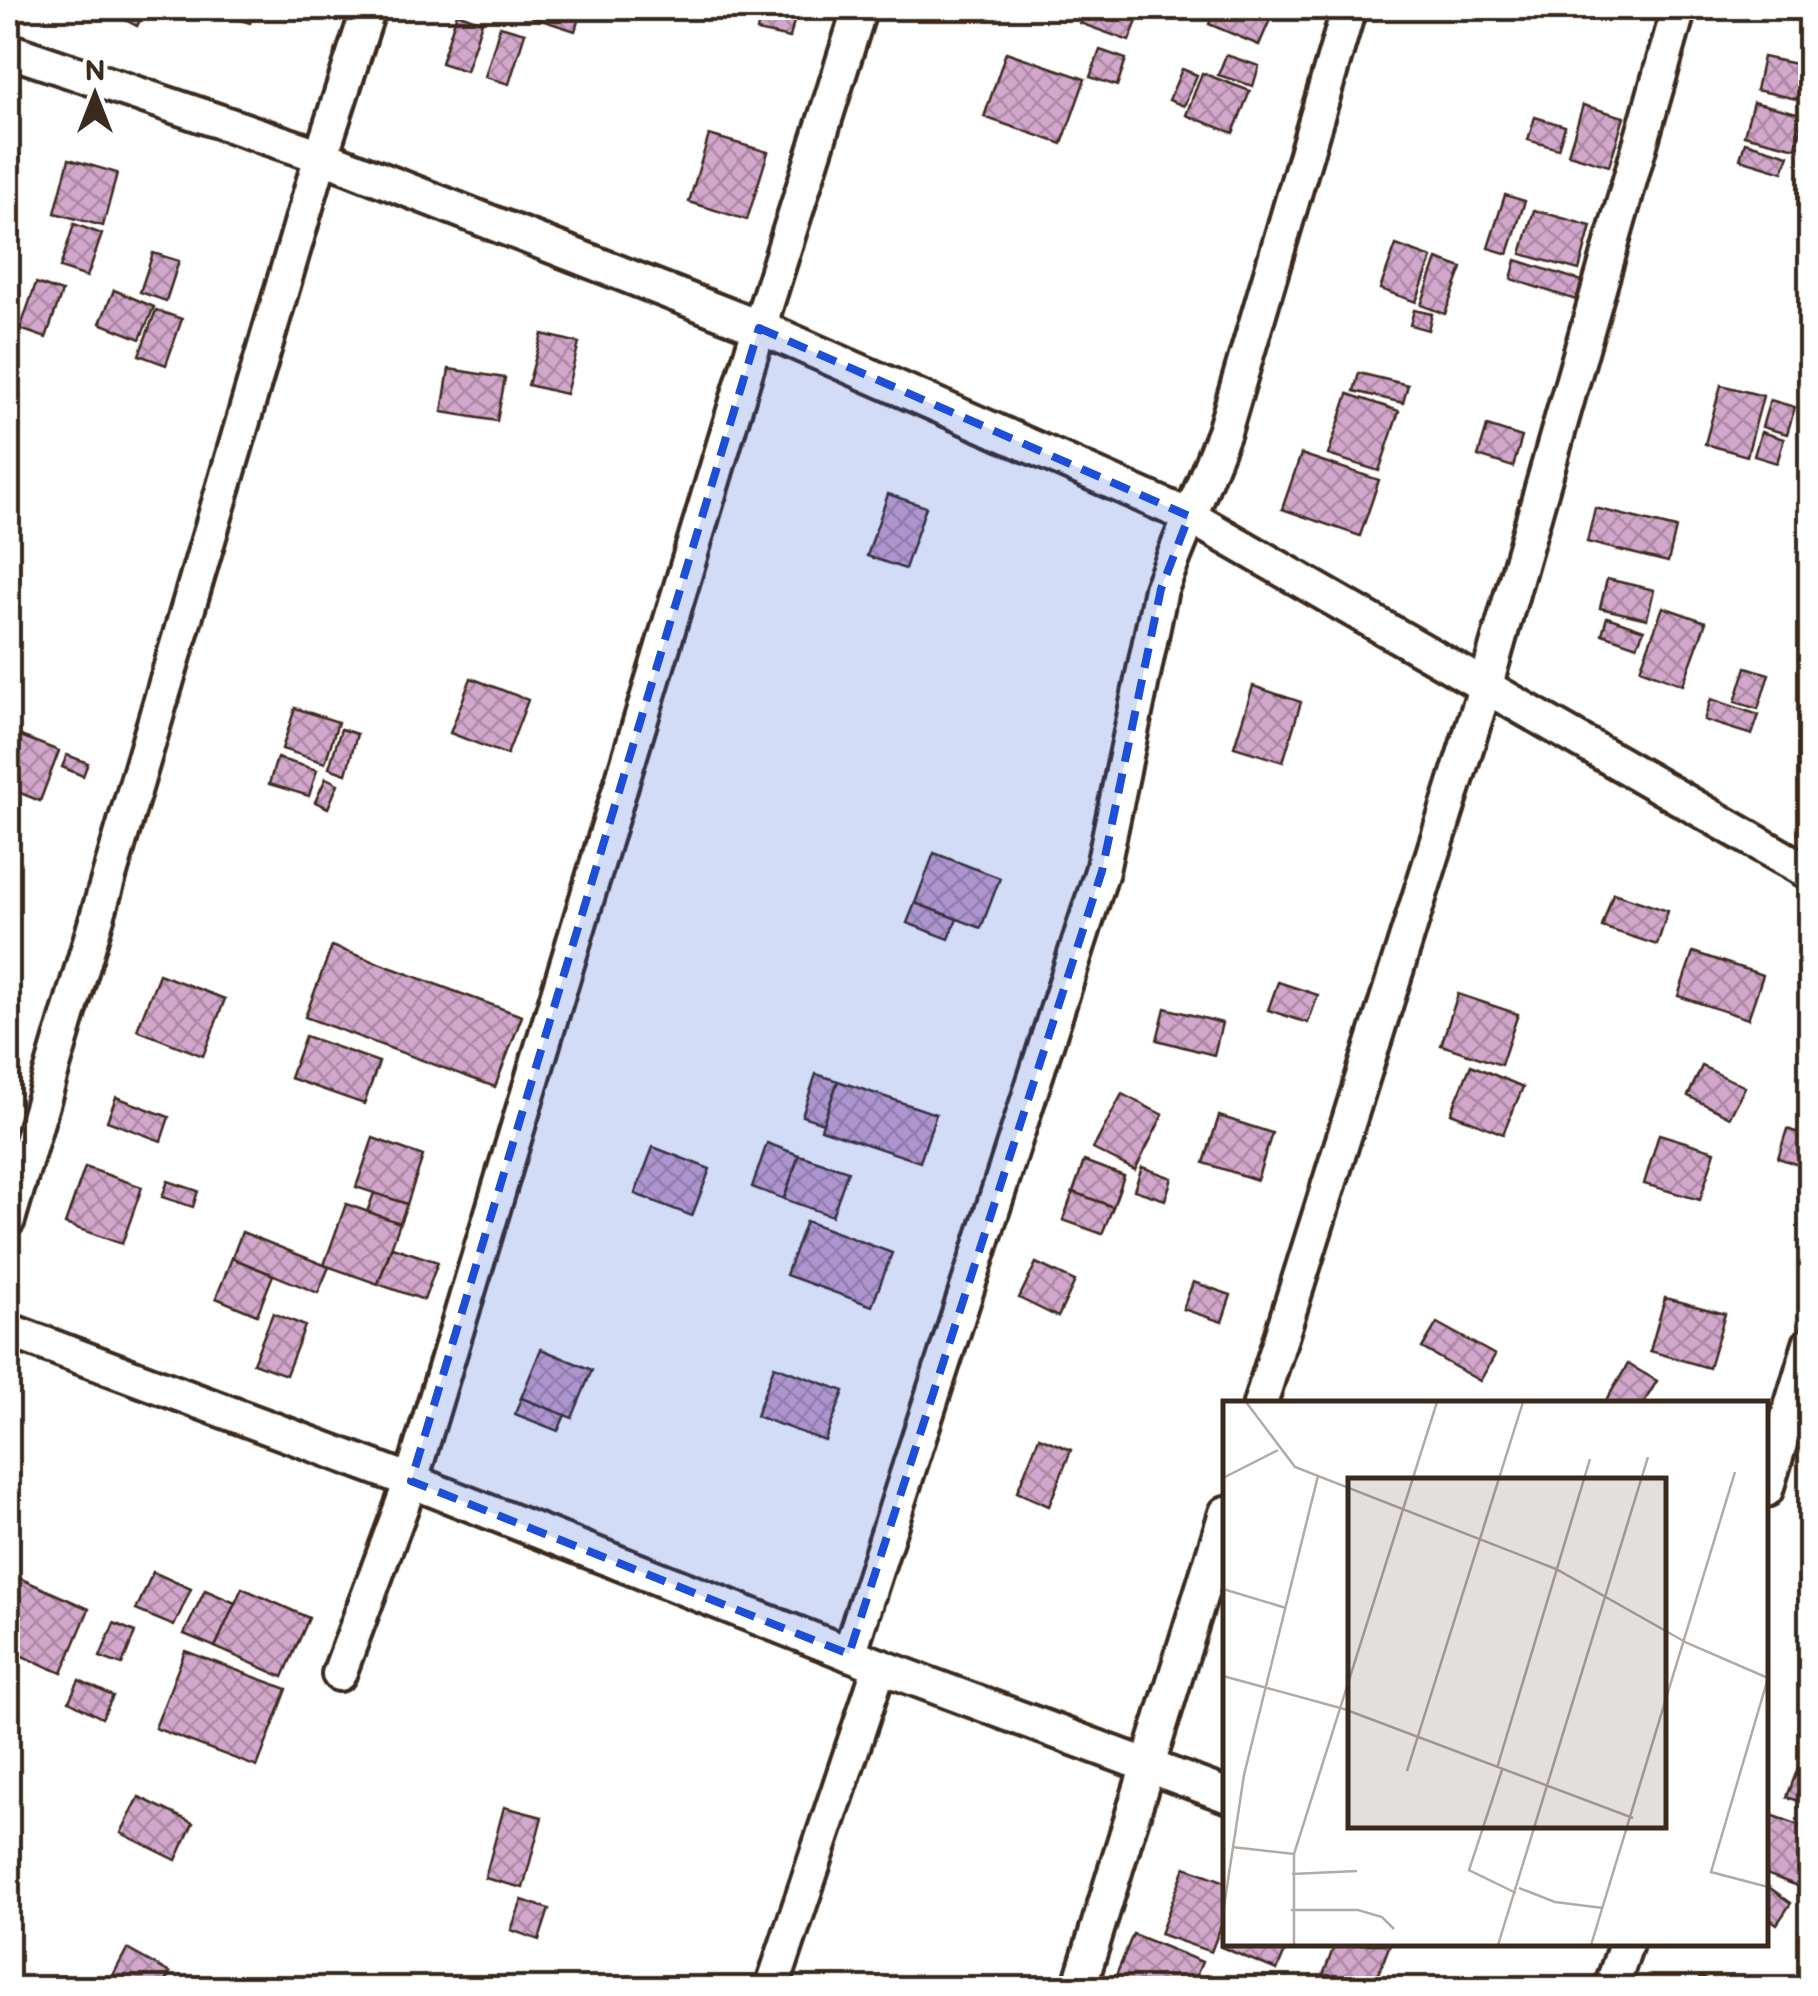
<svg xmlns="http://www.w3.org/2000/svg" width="1818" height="1996" font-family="'Balsamiq Sans',sans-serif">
<defs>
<pattern id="building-cross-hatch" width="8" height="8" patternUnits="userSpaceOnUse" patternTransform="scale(2.5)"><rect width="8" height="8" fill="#d2a7cc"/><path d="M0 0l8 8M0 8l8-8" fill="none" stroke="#ac88a5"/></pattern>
</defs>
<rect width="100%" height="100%" fill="#fff"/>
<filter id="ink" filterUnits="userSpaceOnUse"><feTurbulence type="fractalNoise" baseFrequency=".01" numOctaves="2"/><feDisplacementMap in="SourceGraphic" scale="20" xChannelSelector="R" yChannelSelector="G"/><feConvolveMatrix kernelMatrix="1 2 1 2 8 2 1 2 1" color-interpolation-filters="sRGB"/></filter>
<g filter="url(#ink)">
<!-- building -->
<g fill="url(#building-cross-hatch)" stroke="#3b2a1e" stroke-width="2.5">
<path d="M111,8H147L137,26L109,11Z"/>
<path d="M201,8H255L250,23Z"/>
<path d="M536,8H582L575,31L532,17Z"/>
<path d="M762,8H797L790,38L757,31Z"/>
<path d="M1086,8H1101L1137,21L1129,41L1080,23Z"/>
<path d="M1215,8H1255L1272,15L1259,45L1209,24Z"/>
<path d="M457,13L482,22L466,71L441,63Z"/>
<path d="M500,26L525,33L509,84L485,77Z"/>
<path d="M1100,50L1126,59L1117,86L1090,77Z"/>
<path d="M1006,52L1085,79L1062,144L984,117Z"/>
<path d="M1226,55L1259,66L1253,86L1218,75Z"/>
<path d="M1763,57L1810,67V102L1756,90Z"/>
<path d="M1182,69L1197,75L1184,106L1169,100Z"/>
<path d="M1202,73L1250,91L1233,133L1186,115Z"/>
<path d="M1753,102L1805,115L1796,148L1744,135Z"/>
<path d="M1583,105L1624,117L1609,166L1568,154Z"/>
<path d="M1535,117L1565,126L1558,149L1528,140Z"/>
<path d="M709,135L768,152L747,220L689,202Z"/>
<path d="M1745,142L1789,155L1783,172L1740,159Z"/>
<path d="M69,159L117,173L103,226L55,213Z"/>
<path d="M1505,195L1525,201L1508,254L1488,248Z"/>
<path d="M1534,210L1591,226L1579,270L1521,254Z"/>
<path d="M74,224L102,234L87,277L60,268Z"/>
<path d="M1396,245L1432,258L1416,302L1380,289Z"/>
<path d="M153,253L179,261L166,301L140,292Z"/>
<path d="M1437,259L1462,268L1445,314L1421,305Z"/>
<path d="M1516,260L1582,281L1576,300L1511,279Z"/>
<path d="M36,283L62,292L46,338L20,329Z"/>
<path d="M114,290L154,307L140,339L100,323Z"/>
<path d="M156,310L182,319L166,365L139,355Z"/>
<path d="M1414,310L1432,314L1428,330L1410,325Z"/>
<path d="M542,334L579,343L566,394L528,385Z"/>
<path d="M449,369L505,378L497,421L442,412Z"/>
<path d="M1359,373L1408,385L1403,403L1354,391Z"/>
<path d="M1721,385L1763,396L1747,456L1705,444Z"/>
<path d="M1348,394L1399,411L1379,471L1328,455Z"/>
<path d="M1770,400L1795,407L1787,434L1762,427Z"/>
<path d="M1487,426L1522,437L1513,467L1478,456Z"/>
<path d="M1761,432L1784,439L1777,463L1754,456Z"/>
<path d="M1301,454L1379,480L1360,536L1282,509Z"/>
<path d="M888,494L926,507L905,569L867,556Z"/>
<path d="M1595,508L1676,528L1668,562L1587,542Z"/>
<path d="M1607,579L1654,590L1647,619L1600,608Z"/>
<path d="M1663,607L1706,622L1683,685L1640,669Z"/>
<path d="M1607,617L1644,630L1637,646L1602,634Z"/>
<path d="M1746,667L1769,674L1758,709L1735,702Z"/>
<path d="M471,678L528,700L507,755L450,733Z"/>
<path d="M1253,686L1301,702L1283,762L1234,747Z"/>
<path d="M1711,699L1759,715L1752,735L1704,720Z"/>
<path d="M295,708L338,722L325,763L282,749Z"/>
<path d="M341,729L357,734L346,774L329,768Z"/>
<path d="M8,731L59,751L40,801L8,788Z"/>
<path d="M67,755L88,763L83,776L62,767Z"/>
<path d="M277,758L317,770L309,796L269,784Z"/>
<path d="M326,778L338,784L328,808L315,802Z"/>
<path d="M934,853L1000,878L981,928L915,903Z"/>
<path d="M1613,893L1668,911L1657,945L1602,927Z"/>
<path d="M915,903L957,919L949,939L907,923Z"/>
<path d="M332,946L522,1016L495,1087L305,1017Z"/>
<path d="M1693,952L1763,975L1748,1019L1678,996Z"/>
<path d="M159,974L225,999L203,1056L137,1030Z"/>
<path d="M1278,982L1318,995L1308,1023L1268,1010Z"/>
<path d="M1458,994L1518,1014L1501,1065L1441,1045Z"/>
<path d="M1165,1008L1222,1023L1214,1055L1157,1040Z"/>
<path d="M305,1036L379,1062L364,1104L290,1078Z"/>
<path d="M1471,1065L1523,1087L1503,1134L1451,1113Z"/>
<path d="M1702,1066L1745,1087L1730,1117L1688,1096Z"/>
<path d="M816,1074L838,1081L823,1123L802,1116Z"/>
<path d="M838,1081L936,1114L920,1162L821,1129Z"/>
<path d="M1122,1094L1163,1115L1135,1170L1093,1149Z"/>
<path d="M116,1097L169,1117L161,1141L107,1121Z"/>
<path d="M1219,1116L1272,1133L1257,1180L1204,1163Z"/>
<path d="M1787,1129L1810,1137V1169L1778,1158Z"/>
<path d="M1659,1134L1715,1151L1700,1200L1644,1184Z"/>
<path d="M373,1138L423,1156L407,1204L356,1187Z"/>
<path d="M767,1143L799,1155L784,1199L752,1187Z"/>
<path d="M653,1147L710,1169L692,1216L635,1194Z"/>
<path d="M799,1155L848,1171L832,1216L784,1199Z"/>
<path d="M1084,1161L1124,1176L1113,1207L1073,1192Z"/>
<path d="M85,1167L142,1187L122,1244L65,1224Z"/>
<path d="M1142,1167L1172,1178L1165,1200L1134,1190Z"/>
<path d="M168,1181L198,1191L193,1207L162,1197Z"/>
<path d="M1073,1192L1113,1207L1102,1234L1063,1220Z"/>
<path d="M374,1193L407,1204L400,1223L367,1212Z"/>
<path d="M346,1204L400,1223L378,1284L324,1265Z"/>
<path d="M806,1221L892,1253L872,1306L786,1275Z"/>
<path d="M242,1232L329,1267L318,1293L232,1258Z"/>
<path d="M392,1247L438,1262L424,1300L378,1284Z"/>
<path d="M232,1258L273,1275L257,1315L216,1298Z"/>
<path d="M1036,1263L1075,1281L1058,1317L1019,1298Z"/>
<path d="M1193,1282L1231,1295L1222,1322L1183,1309Z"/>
<path d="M1665,1298L1725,1314L1709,1368L1650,1351Z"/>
<path d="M273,1313L305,1326L286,1375L253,1363Z"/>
<path d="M1437,1323L1495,1355L1480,1381L1422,1348Z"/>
<path d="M541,1349L592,1370L572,1418L521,1398Z"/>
<path d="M1628,1364L1657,1381L1643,1404H1604Z"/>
<path d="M774,1366L844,1391L825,1441L756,1416Z"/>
<path d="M521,1398L565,1415L558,1431L515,1414Z"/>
<path d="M1039,1437L1071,1450L1049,1506L1017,1492Z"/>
<path d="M153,1572L191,1589L174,1626L136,1610Z"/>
<path d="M8,1573L89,1609L62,1673L8,1650Z"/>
<path d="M242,1588L309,1618L283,1677L215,1647Z"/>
<path d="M205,1590L235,1603L215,1647L184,1634Z"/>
<path d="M114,1623L135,1632L122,1665L100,1657Z"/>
<path d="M185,1651L287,1689L257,1767L155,1728Z"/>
<path d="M79,1680L113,1696L102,1718L69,1701Z"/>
<path d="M1804,1752L1810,1754V1805L1787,1797Z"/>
<path d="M139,1797L193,1823L176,1860L121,1833Z"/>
<path d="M504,1807L542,1817L523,1888L485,1878Z"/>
<path d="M1766,1813L1810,1829V1876L1806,1889L1766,1874Z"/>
<path d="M1185,1867L1226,1882V1913L1211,1952L1160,1934Z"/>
<path d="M1766,1885L1791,1903L1777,1924L1766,1916Z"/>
<path d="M522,1900L549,1909L539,1940L511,1930Z"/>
<path d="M1133,1934L1202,1962L1191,1988H1111Z"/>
<path d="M1226,1935V1944H1288L1277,1970L1221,1947Z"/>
<path d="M1335,1944H1390L1373,1988H1318Z"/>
<path d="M127,1949L170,1973L161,1988H114L108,1985Z"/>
<path d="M1700,1977L1727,1988H1695Z"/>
</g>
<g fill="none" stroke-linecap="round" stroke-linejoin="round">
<defs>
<g id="minor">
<path d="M8,50L321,156L771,332L1189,516L1810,873"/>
<path d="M8,1220L321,156L369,8"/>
<path d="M8,1330L411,1481L880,1666L1226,1795"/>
<path d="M1260,1404L1485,688L1679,8"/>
<path d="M1766,1490L1810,1344"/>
<path d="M849,1654L1102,871L1161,589L1224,432L1349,8"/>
<path d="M339,1674L411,1481L759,328L860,8"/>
<path d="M772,1988L880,1666"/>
<path d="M1079,1988L1226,1513"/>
<path d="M1611,1988L1626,1944"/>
</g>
</defs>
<!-- minor casing -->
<use href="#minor" stroke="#3b2a1e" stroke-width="40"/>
<!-- minor -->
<use href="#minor" stroke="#fff" stroke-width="32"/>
</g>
</g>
<!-- marked area -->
<path fill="#1d4ed8" fill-opacity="0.2" stroke="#1d4ed8" stroke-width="8" stroke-dasharray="20 12" stroke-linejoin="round" d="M759,328L1189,516L1161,589L1102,871L849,1654L411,1481Z"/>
<!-- overview -->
<g transform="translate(1223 1401)">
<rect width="545" height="545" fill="#fff"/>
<path fill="none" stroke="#b1aaa5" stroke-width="2.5" d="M23,1L72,66L333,168L464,242L545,277L488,471L545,486M0,77L55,49M0,188L63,207M0,275L121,308L410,417M274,367L367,58M279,369L246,469L293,492M184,370L300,1M9,446L71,453M69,473L134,470M296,487L332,501L380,507M68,509H135L159,516L171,528M0,512L21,374L95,75M71,544V453L214,1M275,544L425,56M368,544L512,71"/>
<path fill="#3b2a1e" fill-opacity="0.15" stroke="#3b2a1e" stroke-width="5" d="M125,77H443V427H125Z"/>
<rect width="545" height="545" fill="none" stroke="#3b2a1e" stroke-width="5"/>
</g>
<!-- margin -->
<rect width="1818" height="1996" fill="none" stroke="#fff" stroke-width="40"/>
<rect x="20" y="20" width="1778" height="1956" fill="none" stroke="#3b2a1e" stroke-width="4" filter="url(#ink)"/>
<!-- north arrow -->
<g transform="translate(95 95)" stroke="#ffffff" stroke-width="8" paint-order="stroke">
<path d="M0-8L18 38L0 25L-18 38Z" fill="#3b2a1e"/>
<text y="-15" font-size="28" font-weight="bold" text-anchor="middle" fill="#3b2a1e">N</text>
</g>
</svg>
